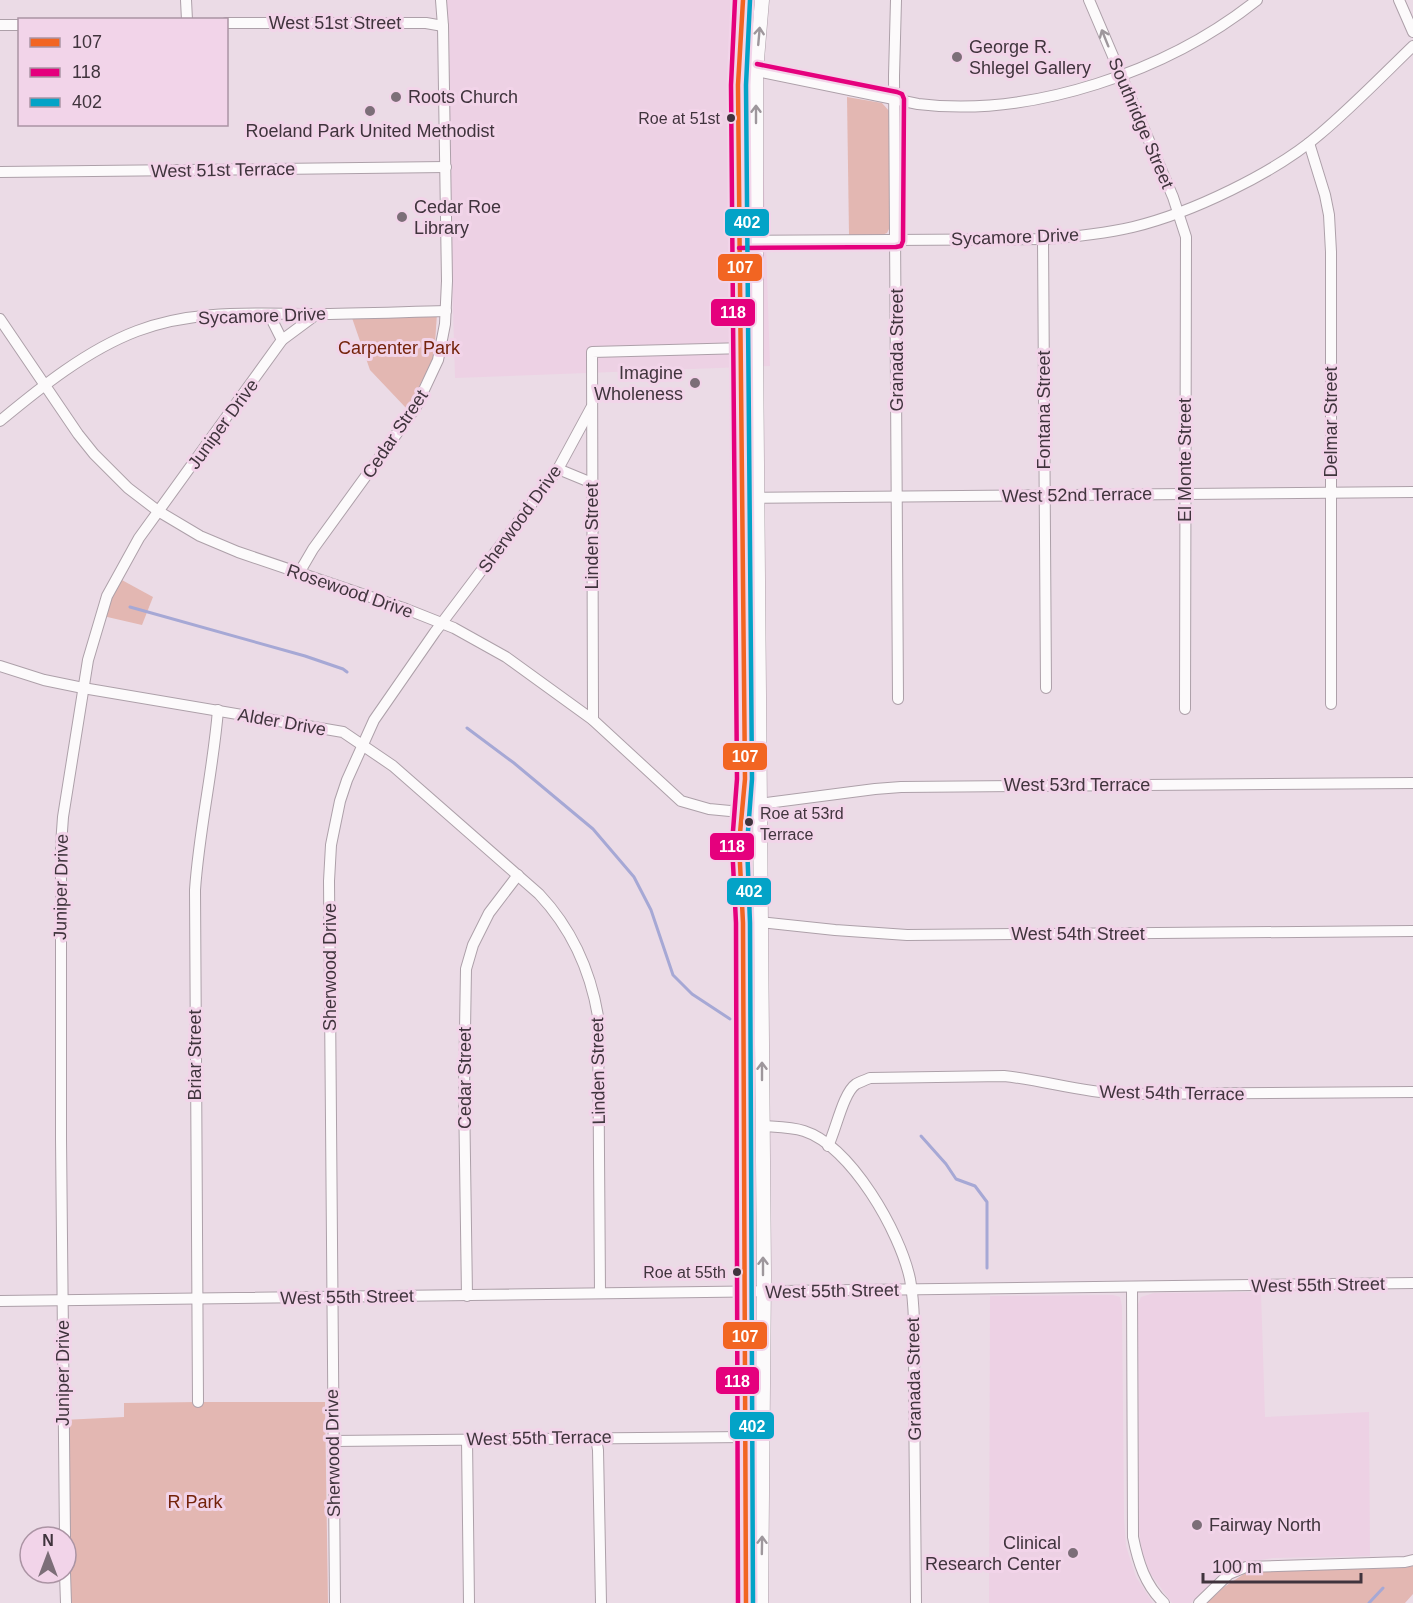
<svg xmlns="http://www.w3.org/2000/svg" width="1413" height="1603" font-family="Helvetica,sans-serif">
<rect width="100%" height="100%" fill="#ebdbe6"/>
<!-- built -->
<g fill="#edd1e4">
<path d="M444,0H758L770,366L455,378Z"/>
<path d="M1261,1292L1265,1417L1369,1412L1370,1556L1273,1558L1240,1563L1218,1576L1191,1603H1172L1150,1573L1142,1552L1139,1532L1138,1304L1141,1297L1154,1293Z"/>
<path d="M1113,1295L1120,1297L1122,1306L1124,1519L1126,1546L1136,1577L1153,1603H989L990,1296Z"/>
</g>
<!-- green -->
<g fill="#e3b7b2">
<path d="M847,97L882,103L890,112L891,225L887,233L882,235H849Z"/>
<path d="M437,313L434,359L407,409L370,370L351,315Z"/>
<path d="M120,579L153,597L142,625L103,616Z"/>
<path d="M198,1402H325L328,1603H66L63,1420L124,1417V1403Z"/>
<path d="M1413,1566V1594L1405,1603H1207L1224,1587L1244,1574L1267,1570L1404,1568Z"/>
</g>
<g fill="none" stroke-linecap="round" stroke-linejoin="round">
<!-- stream -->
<g stroke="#a6a8d5" stroke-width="3">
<path d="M130,607L305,656L343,669L347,672"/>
<path d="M467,728L514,763L593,829L634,877L651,910L673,975L692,994L730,1019"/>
<path d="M921,1136L946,1164L956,1179L975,1186L987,1202V1268"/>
<path d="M1369,1603L1383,1588"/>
</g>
<defs>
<g id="minor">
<path d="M186,0L187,20"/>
<path d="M896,0L894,76L898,699"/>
<path d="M1089,0L1173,197L1186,237L1185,709"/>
<path d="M1399,0L1413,32"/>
<path d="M226,23H426L443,26"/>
<path d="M0,25H20"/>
<path d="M738,71H756L918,104C1032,118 1168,71 1257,0"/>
<path d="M1309,143L1325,195L1329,215L1331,252V704"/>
<path d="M0,172L446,167"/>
<path d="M1043,239L1046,688"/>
<path d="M739,241L1043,239C1073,237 1103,234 1133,227C1191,213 1275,173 1320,134C1352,107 1382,76 1413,46"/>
<path d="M269,314L282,340"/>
<path d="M0,319L78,434L94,454L128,488L158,511L200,536L238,552L406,609L454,628L506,657L593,720L681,801L709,809L730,811L759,804L875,789L901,787L1413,783"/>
<path d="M0,421C41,387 87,350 137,331C194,309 254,314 313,314C357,314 402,312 446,311"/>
<path d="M558,469L592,483"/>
<path d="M741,498L1413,492"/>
<path d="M299,573L313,549L416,407L438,360L445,324L447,281L443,26L441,0"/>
<path d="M0,666L44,680L83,688L343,732L393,766L539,894C572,929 590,969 598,1016L600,1293"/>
<path d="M593,720L592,352L746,348"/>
<path d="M743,923L759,922L835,930L907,935L1413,931"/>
<path d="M763,1126C776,1127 791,1127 804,1131C851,1146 900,1232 910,1279C916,1311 914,1354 914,1388C915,1460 915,1531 916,1603"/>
<path d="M828,1146C836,1130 843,1093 856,1084C860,1082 865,1080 870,1078L1004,1076C1043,1080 1080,1092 1120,1094L1413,1092"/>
<path d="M1132,1287L1133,1537C1138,1562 1145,1585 1164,1603"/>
<path d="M467,1296L464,1091L466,969L473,945L489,913L518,875"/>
<path d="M0,1301L1413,1283"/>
<path d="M198,1402L195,890C199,830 213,771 218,710"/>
<path d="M596,1438L598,1450L601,1603"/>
<path d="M467,1439L469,1603"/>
<path d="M333,1441L746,1437"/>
<path d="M65,1537L61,1139V845L63,817L88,660L107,596L139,538L282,340L317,314"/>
<path d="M65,1573L66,1603"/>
<path d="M335,1603L329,881L331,845L340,801L347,780L374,720L435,632L558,469L591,408"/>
<path d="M1199,1603L1229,1574L1246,1567L1405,1562L1413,1560"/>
</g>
<g id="major">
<path d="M743,0L738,85L745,779L739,844L743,923L746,1603"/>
<path d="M761,1603L764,1276L756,348V71L762,0"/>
</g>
</defs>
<!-- minor casing -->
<use href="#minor" stroke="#ada0a9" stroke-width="12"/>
<!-- major casing -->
<use href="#major" stroke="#ada0a9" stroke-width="15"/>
<!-- minor -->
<use href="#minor" stroke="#fcfafb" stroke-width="10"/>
<!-- major -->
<use href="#major" stroke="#fcfafb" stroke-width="14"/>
<defs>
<path id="bus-1" d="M743,0L738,85L745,779L739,844L743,923L746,1603"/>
<g id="bus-2">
<path d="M735,0L731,85L737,779L732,844L736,923L738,1603"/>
<path d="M739,248L896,247L901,246L903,241L904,99L902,94L897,92L757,64"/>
</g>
<path id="bus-3" d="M750,0L746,85L752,779L747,844L750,923L753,1603"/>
</defs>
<!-- bus-1 casing -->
<use href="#bus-1" stroke="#f2d4e9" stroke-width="9"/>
<!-- bus-2 casing -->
<use href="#bus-2" stroke="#f2d4e9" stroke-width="9"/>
<!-- bus-3 casing -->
<use href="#bus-3" stroke="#f2d4e9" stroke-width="9"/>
<!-- bus-1 -->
<use href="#bus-1" stroke="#f26522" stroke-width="4.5"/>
<!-- bus-2 -->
<use href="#bus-2" stroke="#e5007d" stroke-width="4.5"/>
<!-- bus-3 -->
<use href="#bus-3" stroke="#03a3c7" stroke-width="4.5"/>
</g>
<!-- one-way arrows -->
<defs><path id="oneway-shaft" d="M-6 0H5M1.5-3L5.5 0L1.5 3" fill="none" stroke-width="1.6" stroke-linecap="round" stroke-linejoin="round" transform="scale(1.5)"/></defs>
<g stroke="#9e979c">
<use href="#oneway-shaft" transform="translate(759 36) rotate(-85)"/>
<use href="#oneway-shaft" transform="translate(1105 38) rotate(-112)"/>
<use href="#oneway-shaft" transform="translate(756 114) rotate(-90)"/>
<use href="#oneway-shaft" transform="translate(762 1071) rotate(-90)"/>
<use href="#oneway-shaft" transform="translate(763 1266) rotate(-90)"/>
<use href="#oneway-shaft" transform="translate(762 1545) rotate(-89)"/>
</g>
<!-- markers -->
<g fill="#7c6e78" stroke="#f2d4e9" stroke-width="2">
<circle cx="957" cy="57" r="6"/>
<circle cx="396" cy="97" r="6"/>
<circle cx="370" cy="111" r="6"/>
<circle cx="402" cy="217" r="6"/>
<circle cx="695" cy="383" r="6"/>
<circle cx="1197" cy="1525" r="6"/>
<circle cx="1073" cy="1553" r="6"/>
</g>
<g fill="#40343d" stroke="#f2d4e9" stroke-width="2">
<circle cx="731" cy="118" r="5"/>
<circle cx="749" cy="822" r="5"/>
<circle cx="737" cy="1272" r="5"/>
</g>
<g text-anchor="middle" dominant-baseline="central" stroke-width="6" stroke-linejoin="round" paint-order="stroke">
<!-- bus labels -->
<g font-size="16" fill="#40343d" stroke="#f2d4e9" text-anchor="end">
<text x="720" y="118">Roe at 51st</text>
<text x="760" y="813" text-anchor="start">Roe at 53rd<tspan x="760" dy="21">Terrace</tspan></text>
<text x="726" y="1272">Roe at 55th</text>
</g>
<!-- street labels -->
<g font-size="18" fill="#40343d" stroke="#f2d4e9">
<text x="335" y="23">West 51st Street</text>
<text transform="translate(1141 123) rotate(67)">Southridge Street</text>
<text transform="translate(223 170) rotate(-1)">West 51st Terrace</text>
<text transform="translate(1015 237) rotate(-2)">Sycamore Drive</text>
<text transform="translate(262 316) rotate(-2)">Sycamore Drive</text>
<text transform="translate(897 350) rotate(-90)">Granada Street</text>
<text transform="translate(1044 410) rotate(-90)">Fontana Street</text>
<text transform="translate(1331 422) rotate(-90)">Delmar Street</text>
<text transform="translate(223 424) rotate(-54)">Juniper Drive</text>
<text transform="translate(395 434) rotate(-56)">Cedar Street</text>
<text transform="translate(1185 460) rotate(-90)">El Monte Street</text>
<text transform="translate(1077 495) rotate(-1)">West 52nd Terrace</text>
<text transform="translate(520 519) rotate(-54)">Sherwood Drive</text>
<text transform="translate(592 536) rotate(-90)">Linden Street</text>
<text transform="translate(350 591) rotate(19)">Rosewood Drive</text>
<text transform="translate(282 722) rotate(10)">Alder Drive</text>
<text x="1077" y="785">West 53rd Terrace</text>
<text transform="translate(61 887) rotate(-89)">Juniper Drive</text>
<text x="1078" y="934">West 54th Street</text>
<text transform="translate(330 967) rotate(-90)">Sherwood Drive</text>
<text transform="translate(195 1055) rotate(-90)">Briar Street</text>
<text transform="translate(598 1071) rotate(-91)">Linden Street</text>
<text transform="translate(465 1078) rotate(-90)">Cedar Street</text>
<text transform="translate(1172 1093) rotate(1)">West 54th Terrace</text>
<text transform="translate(1318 1285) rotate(-1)">West 55th Street</text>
<text transform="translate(832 1291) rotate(-1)">West 55th Street</text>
<text transform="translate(347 1297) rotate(-1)">West 55th Street</text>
<text transform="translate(63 1373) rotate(-90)">Juniper Drive</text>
<text transform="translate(914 1379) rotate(-91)">Granada Street</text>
<text transform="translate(539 1438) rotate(-1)">West 55th Terrace</text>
<text transform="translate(333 1453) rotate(-91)">Sherwood Drive</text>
</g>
<!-- poi labels -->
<g font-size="18" fill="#40343d" stroke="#f2d4e9" text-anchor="start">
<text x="969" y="47">George R.<tspan x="969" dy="21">Shlegel Gallery</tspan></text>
<text x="408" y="97">Roots Church</text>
<text x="370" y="131" text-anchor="middle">Roeland Park United Methodist</text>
<text x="414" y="207">Cedar Roe<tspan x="414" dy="21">Library</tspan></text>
<text x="683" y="373" text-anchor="end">Imagine<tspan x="683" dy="21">Wholeness</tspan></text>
<text x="1209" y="1525">Fairway North</text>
<text x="1061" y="1543" text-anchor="end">Clinical<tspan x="1061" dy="21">Research Center</tspan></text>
</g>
<!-- park labels -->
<g font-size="18" fill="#74230b" stroke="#f2d4e9">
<text x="399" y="348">Carpenter Park</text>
<text x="195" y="1502">R Park</text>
</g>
</g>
<g stroke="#f2d4e9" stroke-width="2">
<rect x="724" y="208" width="46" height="29" rx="6" fill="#03a3c7"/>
<rect x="717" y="253" width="46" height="29" rx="6" fill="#f26522"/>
<rect x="710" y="298" width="46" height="29" rx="6" fill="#e5007d"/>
<rect x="722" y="742" width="46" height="29" rx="6" fill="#f26522"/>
<rect x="709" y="832" width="46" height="29" rx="6" fill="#e5007d"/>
<rect x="726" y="877" width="46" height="29" rx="6" fill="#03a3c7"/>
<rect x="722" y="1321" width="46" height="29" rx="6" fill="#f26522"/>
<rect x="715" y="1366" width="45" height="29" rx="6" fill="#e5007d"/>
<rect x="729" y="1411" width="46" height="29" rx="6" fill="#03a3c7"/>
</g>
<g font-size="16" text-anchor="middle" font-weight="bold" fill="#fff">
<text x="747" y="228">402</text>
<text x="740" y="273">107</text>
<text x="733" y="318">118</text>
<text x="745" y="762">107</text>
<text x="732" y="852">118</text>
<text x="749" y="897">402</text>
<text x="745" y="1342">107</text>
<text x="737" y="1387">118</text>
<text x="752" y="1432">402</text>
</g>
<!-- legend -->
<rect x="18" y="18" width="210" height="108" fill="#f2d4e9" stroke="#ab94a4" stroke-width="1.5"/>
<rect x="30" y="38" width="30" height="9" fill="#f26522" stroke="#ab94a4" stroke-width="1.5"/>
<text x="72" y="48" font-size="18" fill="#40343d">107</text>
<rect x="30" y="68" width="30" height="9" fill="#e5007d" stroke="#ab94a4" stroke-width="1.5"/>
<text x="72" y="78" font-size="18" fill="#40343d">118</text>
<rect x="30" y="98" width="30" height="9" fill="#03a3c7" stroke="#ab94a4" stroke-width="1.5"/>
<text x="72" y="108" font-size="18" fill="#40343d">402</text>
<!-- north arrow -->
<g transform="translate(48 1555)"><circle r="28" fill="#f2d4e9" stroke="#ab94a4" stroke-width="1.5"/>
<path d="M0-4.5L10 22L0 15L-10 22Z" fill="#7c6e78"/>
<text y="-9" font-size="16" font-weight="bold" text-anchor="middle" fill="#40343d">N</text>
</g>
<!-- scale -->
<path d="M1203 1573v9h158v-9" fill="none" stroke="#40343d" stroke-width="3"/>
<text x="1212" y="1573" font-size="18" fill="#40343d" stroke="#f2d4e9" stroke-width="4.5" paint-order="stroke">100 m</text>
</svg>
